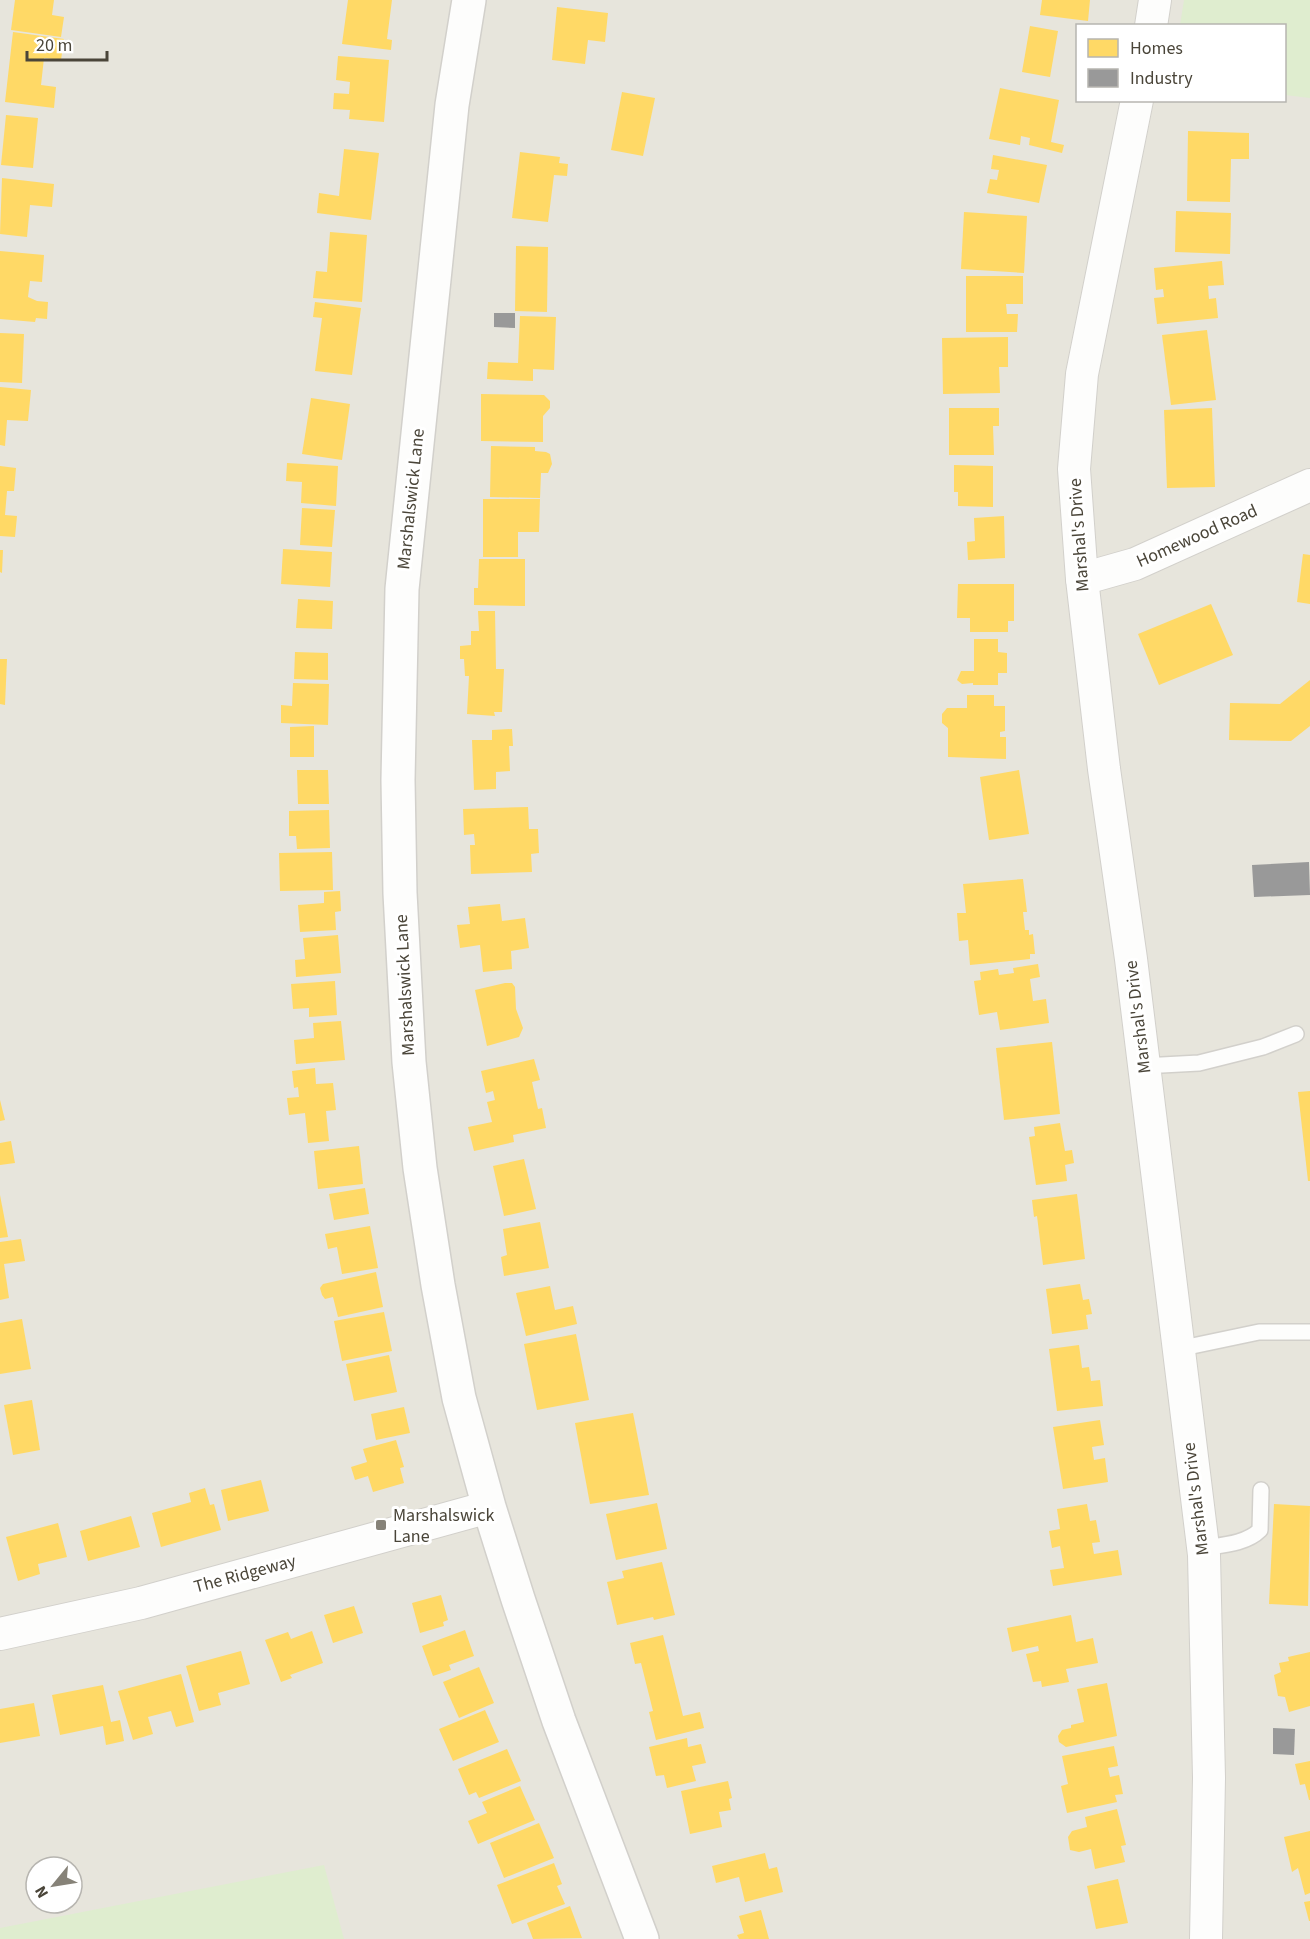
<svg xmlns="http://www.w3.org/2000/svg" width="1310" height="1939" font-family="'Source Sans 3',sans-serif">
<rect width="100%" height="100%" fill="#f4f3ee"/>
<!-- residential -->
<path fill="#e7e5dc" fill-rule="evenodd" d="M0,0H1310V1939H0ZM1078,26H1284V100H1078ZM36,1867H72V1903H36Z"/>
<!-- green -->
<g fill="#dfedcf">
<path d="M1184,0H1310V98L1285,95L1284,26L1180,25Z"/>
<path d="M324,1865L344,1939H0V1928Z"/>
</g>
<!-- homes -->
<g fill="#ffd966">
<path d="M15,0H54L52,15L64,17L61,37L11,30Z"/>
<path d="M348,0H392L387,39L392,40L391,50L342,44Z"/>
<path d="M1042,0H1090L1088,21L1040,15Z"/>
<path d="M557,7L608,13L605,42L588,40L585,64L552,60Z"/>
<path d="M1030,26L1058,31L1050,77L1022,72Z"/>
<path d="M13,32L64,39L61,60L44,58L41,85L56,87L54,108L5,102Z"/>
<path d="M338,56L389,60L384,122L349,119L350,110L333,109L334,93L349,94L350,82L336,80Z"/>
<path d="M1000,88L1059,100L1051,142L1064,145L1062,153L1029,145L1030,138L1021,136L1020,145L989,139Z"/>
<path d="M622,92L655,98L643,156L611,150Z"/>
<path d="M6,115L38,118L33,168L1,165Z"/>
<path d="M1188,131L1249,133V159H1231L1230,202L1187,201Z"/>
<path d="M344,149L379,153L371,220L317,213L319,193L339,196Z"/>
<path d="M520,152L560,157L559,163L568,164L567,176L554,175L548,222L512,218Z"/>
<path d="M993,155L1047,165L1039,203L987,193L990,179L997,180L999,170L991,169Z"/>
<path d="M2,178L54,184L52,207L30,205L27,237L0,234Z"/>
<path d="M1176,211L1231,213L1230,254L1175,252Z"/>
<path d="M964,212L1027,216L1024,273L961,269Z"/>
<path d="M330,232L367,235L362,302L313,298L316,271L327,272Z"/>
<path d="M516,246L548,247L547,312L515,311Z"/>
<path d="M0,251L44,255L42,282L30,281L28,297L37,301L48,302L47,319L36,318L35,322L0,319Z"/>
<path d="M1222,261L1224,285L1208,286L1209,299L1216,298L1218,318L1157,324L1154,298L1164,297L1163,289L1156,290L1154,268Z"/>
<path d="M966,276H1023V304H1006L1007,314H1018L1017,332H966Z"/>
<path d="M315,302L361,308L352,375L315,371L322,318L313,317Z"/>
<path d="M520,316L556,317L554,370L533,369V381L487,379L488,362L518,363Z"/>
<path d="M1207,330L1216,400L1171,405L1162,335Z"/>
<path d="M0,333L24,334L22,383L0,382Z"/>
<path d="M1008,337V367H999L1000,393L943,394L942,338Z"/>
<path d="M0,387L31,390L28,421L7,420L5,446L0,445Z"/>
<path d="M481,394L544,395L550,401V408L543,416V442L481,441Z"/>
<path d="M311,398L350,404L342,460L302,454Z"/>
<path d="M949,408H999V426H993L994,455H949Z"/>
<path d="M1212,408L1215,487L1167,488L1164,410Z"/>
<path d="M491,446L535,447V451L546,452L550,454L552,464L548,473H541L540,498L490,497Z"/>
<path d="M287,463L338,466L336,506L301,503L302,482L286,481Z"/>
<path d="M954,465L993,466V507L958,506V492H954Z"/>
<path d="M0,466L16,468L14,491H7L5,515L17,516L15,537L0,536Z"/>
<path d="M483,499H540L539,532H518V557H483Z"/>
<path d="M302,508L335,510L332,547L300,545Z"/>
<path d="M1004,516L1005,558L968,560L967,542L975,541L974,518Z"/>
<path d="M283,549L332,552L330,587L281,584Z"/>
<path d="M0,550H3L2,573L0,572Z"/>
<path d="M1303,554L1310,555V604L1297,602Z"/>
<path d="M479,559H525V606L474,605V588H478Z"/>
<path d="M958,584H1014V621H1008V632H970V618H957Z"/>
<path d="M298,599L333,601L332,629L296,628Z"/>
<path d="M1211,604L1233,655L1159,685L1138,634Z"/>
<path d="M478,611H495L496,669H504L502,712H494L495,716L467,714L469,676H465L464,659H460V646L471,645V631H479Z"/>
<path d="M974,639H998V652L1007,653V673H998V685H973V683L962,684L957,680L961,671H974Z"/>
<path d="M295,652L328,653V680L294,679Z"/>
<path d="M0,659H7L5,705L0,704Z"/>
<path d="M1310,680V726L1291,741L1229,740L1230,703L1280,704Z"/>
<path d="M293,683L329,684L328,725L281,723V705L292,706Z"/>
<path d="M967,695H994V706H1005V731L1000,732V737H1006V759L948,757V728L942,723V714L947,708H967Z"/>
<path d="M314,726V757H290V727Z"/>
<path d="M512,729L513,746H509L510,771L496,772V789L474,790L472,740H492V730Z"/>
<path d="M297,770H328L329,804H298Z"/>
<path d="M1019,770L1029,834L989,840L980,777Z"/>
<path d="M528,807L529,829H538L539,853L531,854L532,872L471,874L470,845H475L474,834L464,835L463,809Z"/>
<path d="M329,810L330,848L297,849L296,836H289V811Z"/>
<path d="M332,852L333,890L280,891L279,853Z"/>
<path d="M1023,879L1027,912H1023L1025,930H1029V935L1033,934L1035,954H1030V959L970,965L968,940L959,941L957,913H966L963,884Z"/>
<path d="M340,891L341,911L335,912L336,930L300,932L298,905L324,903V892Z"/>
<path d="M500,904L502,921L525,918L529,948L511,951L512,969L483,972L480,945L460,948L457,925L470,924L468,907Z"/>
<path d="M338,935L341,973L296,977L295,960L305,959L303,938Z"/>
<path d="M1038,964L1040,977L1030,979L1033,1001L1046,999L1049,1023L1000,1030L997,1012L979,1015L974,981L981,980L980,972L998,969L999,975L1014,973L1013,968Z"/>
<path d="M335,981L337,1015L309,1017V1008L293,1009L291,984Z"/>
<path d="M505,983H512L515,987L516,1009L523,1028L519,1037L487,1046L475,990Z"/>
<path d="M341,1021L345,1060L296,1064L294,1040L314,1038L313,1023Z"/>
<path d="M1052,1042L1060,1114L1004,1120L996,1048Z"/>
<path d="M534,1059L540,1080L532,1082L538,1109L542,1108L546,1128L513,1135L514,1142L474,1151L468,1127L492,1122L487,1102L495,1100L493,1091L486,1093L481,1071Z"/>
<path d="M315,1068L316,1084L333,1083L336,1110L326,1111L329,1141L308,1143L305,1113L289,1115L287,1098L299,1097L298,1087L294,1088L292,1071Z"/>
<path d="M1310,1091V1181H1308L1298,1092Z"/>
<path d="M0,1100L5,1120L0,1121Z"/>
<path d="M1060,1123L1065,1151L1072,1150L1074,1163L1065,1165L1067,1181L1036,1185L1029,1137L1035,1136L1034,1127Z"/>
<path d="M11,1141L15,1163L0,1165V1143Z"/>
<path d="M359,1146L363,1184L318,1189L314,1151Z"/>
<path d="M524,1159L536,1209L504,1216L493,1166Z"/>
<path d="M365,1188L369,1214L334,1220L329,1194Z"/>
<path d="M1077,1194L1085,1259L1043,1265L1037,1216L1034,1217L1032,1200Z"/>
<path d="M0,1195L8,1237L0,1238Z"/>
<path d="M540,1222L549,1268L504,1276L501,1257L507,1255L503,1229Z"/>
<path d="M370,1226L378,1268L342,1274L337,1247L328,1249L325,1234Z"/>
<path d="M21,1239L25,1261L4,1264L9,1298L0,1300V1242Z"/>
<path d="M376,1272L383,1307L338,1317L333,1297L325,1299L322,1295L320,1288L323,1284Z"/>
<path d="M1080,1284L1083,1300L1089,1299L1092,1314L1086,1315L1088,1329L1052,1334L1046,1289Z"/>
<path d="M550,1286L555,1310L573,1306L577,1324L526,1336L516,1293Z"/>
<path d="M384,1312L392,1351L342,1361L334,1321Z"/>
<path d="M22,1319L31,1369L0,1374V1323Z"/>
<path d="M576,1334L589,1400L537,1410L524,1344Z"/>
<path d="M1079,1345L1082,1368L1089,1367L1091,1381L1100,1380L1103,1406L1057,1411L1049,1349Z"/>
<path d="M389,1355L397,1392L354,1401L346,1364Z"/>
<path d="M32,1400L40,1450L13,1455L4,1405Z"/>
<path d="M404,1407L410,1433L376,1440L371,1414Z"/>
<path d="M633,1413L649,1495L590,1504L575,1423Z"/>
<path d="M1100,1420L1104,1445L1092,1447L1094,1460L1105,1458L1108,1482L1063,1489L1053,1427Z"/>
<path d="M396,1440L404,1467L400,1468L404,1483L373,1492L368,1476L355,1480L351,1467L367,1462L363,1449Z"/>
<path d="M261,1480L269,1511L228,1521L221,1490Z"/>
<path d="M205,1488L210,1505L214,1504L221,1530L161,1547L152,1513L191,1502L189,1493Z"/>
<path d="M657,1503L667,1549L616,1560L606,1514Z"/>
<path d="M1087,1504L1090,1521L1096,1520L1100,1542L1092,1543L1094,1554L1118,1550L1122,1575L1053,1586L1050,1570L1064,1568L1060,1546L1052,1548L1049,1531L1060,1529L1057,1509Z"/>
<path d="M1274,1504L1310,1506L1308,1606L1269,1604Z"/>
<path d="M131,1516L140,1547L88,1561L80,1531Z"/>
<path d="M58,1523L67,1557L38,1564L40,1574L18,1581L6,1537Z"/>
<path d="M662,1562L675,1615L654,1620L653,1617L617,1625L607,1582L624,1578L622,1571Z"/>
<path d="M441,1595L448,1620L443,1622L444,1626L420,1633L412,1603Z"/>
<path d="M354,1606L363,1633L333,1643L324,1615Z"/>
<path d="M1071,1615L1076,1642L1093,1638L1098,1663L1066,1669L1069,1682L1042,1687L1041,1681L1033,1682L1026,1654L1039,1651L1038,1646L1012,1652L1007,1628Z"/>
<path d="M465,1630L474,1656L449,1665L451,1670L433,1676L422,1646Z"/>
<path d="M312,1631L323,1663L290,1675L292,1678L281,1682L265,1640L288,1632L291,1639Z"/>
<path d="M663,1635L683,1716L700,1712L704,1728L656,1740L649,1712L653,1711L641,1663L635,1664L630,1643Z"/>
<path d="M241,1651L250,1684L218,1693L221,1705L199,1711L186,1666Z"/>
<path d="M1310,1652V1706L1289,1712L1285,1697L1278,1696L1274,1675L1281,1672L1279,1663L1289,1661L1288,1657Z"/>
<path d="M479,1667L494,1703L459,1718L443,1682Z"/>
<path d="M181,1674L194,1722L176,1727L171,1711L148,1717L153,1734L133,1740L118,1691Z"/>
<path d="M1107,1683L1117,1736L1066,1747L1059,1742L1058,1736L1062,1730L1071,1728V1725L1084,1722L1077,1689Z"/>
<path d="M103,1685L111,1722L120,1720L124,1741L106,1745L103,1726L60,1735L52,1695Z"/>
<path d="M34,1703L40,1736L0,1743V1709Z"/>
<path d="M485,1710L499,1742L453,1761L439,1729Z"/>
<path d="M687,1738L688,1747L701,1744L706,1763L692,1766L696,1781L667,1788L664,1775L656,1776L649,1747Z"/>
<path d="M1114,1746L1118,1766L1108,1768L1110,1777L1119,1775L1123,1794L1115,1795L1117,1802L1067,1813L1061,1786L1068,1784L1062,1756Z"/>
<path d="M507,1749L521,1781L479,1798L476,1792L469,1795L458,1769Z"/>
<path d="M1310,1761V1800H1309L1305,1784L1300,1785L1295,1764Z"/>
<path d="M728,1781L732,1798L729,1799L731,1810L719,1812L722,1827L690,1834L681,1791Z"/>
<path d="M520,1786L535,1820L478,1844L468,1821L487,1813L482,1802Z"/>
<path d="M1117,1809L1126,1845L1121,1846L1125,1862L1095,1869L1091,1849L1079,1852L1070,1850L1068,1837L1072,1831L1087,1827L1085,1817Z"/>
<path d="M539,1823L554,1858L504,1878L490,1843Z"/>
<path d="M1310,1831V1893L1305,1895L1298,1868L1292,1872L1284,1837Z"/>
<path d="M765,1853L769,1869L777,1867L783,1892L745,1902L739,1877L716,1883L712,1866Z"/>
<path d="M554,1863L562,1884L557,1886L565,1904L512,1924L497,1885Z"/>
<path d="M1118,1879L1128,1923L1096,1929L1087,1886Z"/>
<path d="M1310,1901V1921H1309L1304,1902Z"/>
<path d="M570,1906L582,1938L533,1939L527,1923Z"/>
<path d="M761,1910L769,1939H739L737,1935L744,1933L739,1916Z"/>
</g>
<!-- industry -->
<g fill="#999">
<path d="M494,313H515V328L494,327Z"/>
<path d="M1309,862L1310,895L1254,897L1252,865Z"/>
<path d="M1273,1728L1295,1729L1294,1755L1273,1754Z"/>
</g>
<g fill="none" stroke-linecap="round" stroke-linejoin="round">
<defs>
<g id="service">
<path d="M1143,1066L1199,1063L1263,1047L1296,1034"/>
<path d="M1178,1349L1259,1332H1310"/>
<path d="M1203,1548C1222,1545 1246,1544 1260,1530L1261,1490"/>
</g>
<g id="minor">
<path d="M1151,26L1155,0"/>
<path d="M1137,100L1082,374L1074,469L1082,579L1104,769L1131,959L1204,1555L1209,1778L1206,1939"/>
<path d="M1082,579L1135,564L1310,485"/>
<path d="M0,1634L141,1603L489,1507"/>
</g>
<path id="tertiary" d="M469,0L452,105L402,589L398,780L400,893L409,1062L420,1168L438,1285L459,1398L489,1507L518,1599L559,1721L642,1939"/>
</defs>
<!-- service casing -->
<use href="#service" stroke="#d2d0cb" stroke-width="18"/>
<!-- minor casing -->
<use href="#minor" stroke="#d2d0cb" stroke-width="34"/>
<!-- tertiary casing -->
<use href="#tertiary" stroke="#d2d0cb" stroke-width="36"/>
<!-- service -->
<use href="#service" stroke="#fdfdfc" stroke-width="15"/>
<!-- minor -->
<use href="#minor" stroke="#fdfdfc" stroke-width="32"/>
<!-- tertiary -->
<use href="#tertiary" stroke="#fdfdfc" stroke-width="33"/>
</g>
<!-- markers -->
<rect fill="#868278" stroke="#fff" stroke-width="2" x="375" y="1519" width="12" height="12" rx="3"/>
<g text-anchor="middle" dominant-baseline="central" stroke-width="6" stroke-linejoin="round" paint-order="stroke">
<!-- street labels -->
<g font-size="18" fill="#4a4539" stroke="#fff">
<text transform="translate(411 499) rotate(-84)">Marshalswick Lane</text>
<text transform="translate(1079 535) rotate(-94)">Marshal's Drive</text>
<text transform="translate(1197 536) rotate(-24)">Homewood Road</text>
<text transform="translate(405 985) rotate(-93)">Marshalswick Lane</text>
<text transform="translate(1138 1017) rotate(-97)">Marshal's Drive</text>
<text transform="translate(1196 1499) rotate(-97)">Marshal's Drive</text>
<text transform="translate(245 1574) rotate(-15)">The Ridgeway</text>
</g>
<!-- poi labels -->
<g font-size="18" fill="#4a4539" stroke="#fff" text-anchor="start">
<text x="393" y="1515">Marshalswick<tspan x="393" dy="21">Lane</tspan></text>
</g>
</g>
<!-- legend -->
<rect x="1076" y="24" width="210" height="78" fill="#ffffff" stroke="#b7b5b0" stroke-width="1.5"/>
<rect x="1088" y="39" width="30" height="18" fill="#ffd966" stroke="#b7b5b0" stroke-width="1.5"/>
<text x="1130" y="54" font-size="18" fill="#4a4539">Homes</text>
<rect x="1088" y="69" width="30" height="18" fill="#999999" stroke="#b7b5b0" stroke-width="1.5"/>
<text x="1130" y="84" font-size="18" fill="#4a4539">Industry</text>
<!-- north arrow -->
<g transform="translate(54 1885) rotate(240)"><circle r="28" fill="#ffffff" stroke="#b7b5b0" stroke-width="1.5"/>
<path d="M0-4.5L10 22L0 15L-10 22Z" fill="#868278"/>
<text y="-9" font-size="16" font-weight="bold" text-anchor="middle" fill="#4a4539">N</text>
</g>
<!-- scale -->
<path d="M27 51v9h80v-9" fill="none" stroke="#4a4539" stroke-width="3"/>
<text x="36" y="51" font-size="18" fill="#4a4539" stroke="#ffffff" stroke-width="4.5" paint-order="stroke">20 m</text>
</svg>
